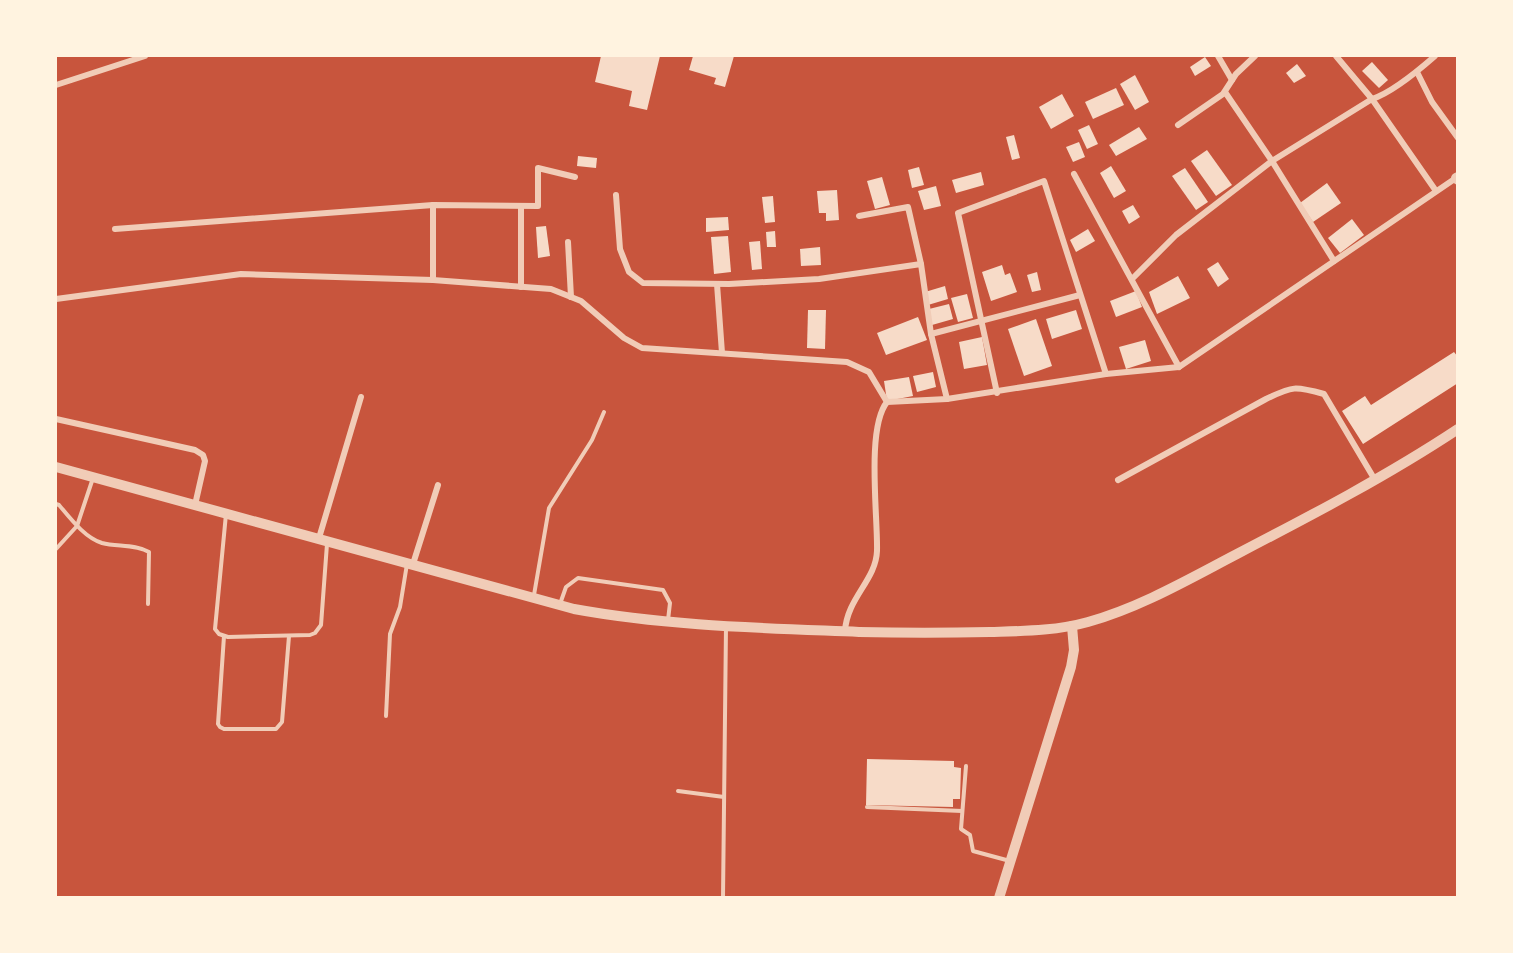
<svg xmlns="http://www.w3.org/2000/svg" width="1513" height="953" font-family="'Fira Sans Condensed',sans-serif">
<rect width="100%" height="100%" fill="#c8553d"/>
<!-- building -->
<g fill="#f7dbc8">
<path d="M601,56H660L647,110L629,106L632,91L595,82Z"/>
<path d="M693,56H734L725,87L714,84L716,78L689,70Z"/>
<path d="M1205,57L1211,66L1195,76L1190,67Z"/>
<path d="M1372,62L1388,80L1379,88L1362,71Z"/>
<path d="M1297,64L1306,76L1294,83L1286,73Z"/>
<path d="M1135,75L1149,102L1135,110L1120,84Z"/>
<path d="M1116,88L1124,105L1093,119L1085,102Z"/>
<path d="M1062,94L1074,116L1051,129L1039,107Z"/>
<path d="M1089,125L1098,144L1087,149L1078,130Z"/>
<path d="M1139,127L1147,139L1116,156L1109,145Z"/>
<path d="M1014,135L1020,158L1012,160L1006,137Z"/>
<path d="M1079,142L1085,157L1073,162L1066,147Z"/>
<path d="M1207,150L1232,185L1216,196L1191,161Z"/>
<path d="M578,156L597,158L596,168L577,166Z"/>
<path d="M1111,166L1126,191L1114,198L1100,173Z"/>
<path d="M919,167L924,185L912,188L908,170Z"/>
<path d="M1185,168L1208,202L1196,210L1172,176Z"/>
<path d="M981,172L984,185L956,193L952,180Z"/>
<path d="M882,177L890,205L875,209L867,181Z"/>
<path d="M1327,183L1341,203L1313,222L1300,203Z"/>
<path d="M936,186L941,206L924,210L918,191Z"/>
<path d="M837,190L839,220L826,221V213H819L817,191Z"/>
<path d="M773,196L775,222L765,223L762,197Z"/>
<path d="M1133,205L1140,217L1129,224L1122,211Z"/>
<path d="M728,217L729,230L706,232V218Z"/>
<path d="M1352,219L1364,235L1340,253L1328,238Z"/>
<path d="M546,226L550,256L538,258L536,227Z"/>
<path d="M1088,229L1095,241L1076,252L1070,240Z"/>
<path d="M775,231L776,247H767L766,232Z"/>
<path d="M728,236L731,272L714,274L711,237Z"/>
<path d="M760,241L762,269L752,270L749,242Z"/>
<path d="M820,247L821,265L801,266L800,249Z"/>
<path d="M1218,262L1229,279L1218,287L1207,269Z"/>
<path d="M1002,265L1005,275L1010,273L1017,292L991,301L982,272Z"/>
<path d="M1037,272L1041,290L1032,292L1027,275Z"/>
<path d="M1178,276L1190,298L1157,314L1149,292Z"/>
<path d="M945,286L948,299L928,305L925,292Z"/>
<path d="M1136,291L1142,307L1116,317L1110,301Z"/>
<path d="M967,294L973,318L958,322L951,298Z"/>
<path d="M949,304L953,319L932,325L929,309Z"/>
<path d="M808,310H826L825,349L807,348Z"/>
<path d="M1076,310L1082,329L1052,339L1046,319Z"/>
<path d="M918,317L927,340L886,355L877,333Z"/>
<path d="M1036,319L1052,366L1024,376L1008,329Z"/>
<path d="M982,337L987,365L964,369L959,342Z"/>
<path d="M1145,340L1151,361L1126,369L1119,347Z"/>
<path d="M1454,352L1458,357V383L1363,444L1342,411L1365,396L1371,405Z"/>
<path d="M933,372L936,387L917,392L913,376Z"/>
<path d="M909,377L913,396L887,401L884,381Z"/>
<path d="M867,759L954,761V767L961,768L960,799H953V807L866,805Z"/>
</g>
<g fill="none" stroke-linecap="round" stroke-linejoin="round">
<!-- service -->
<g stroke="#f1ccb7" stroke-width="4">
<path d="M56,504L59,505C70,518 85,538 102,543C117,547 135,544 149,552L148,604"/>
<path d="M226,514L215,629L219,634L228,637L310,635L315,633L321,625L327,544"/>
<path d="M56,549L77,526L93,478"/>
<path d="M534,595L549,508L592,440L604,412"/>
<path d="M560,604L566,587L578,578L663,590L670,603L668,620"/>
<path d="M224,636L218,724L220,727L224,729H276L282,722L289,636"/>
<path d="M386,716L390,634L400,607L407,564"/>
<path d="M966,766L961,829L970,835L973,851L1010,861"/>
<path d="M678,791L724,797"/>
<path d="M867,807L962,811"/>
<path d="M723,898L726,626"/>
</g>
<!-- minor -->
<g stroke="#f1ccb7" stroke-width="6">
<path d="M1218,56L1232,80"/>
<path d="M1336,56L1372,99L1436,191"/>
<path d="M1417,72L1432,102L1458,138"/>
<path d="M56,85L145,56"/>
<path d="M1225,92L1272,161L1334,261"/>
<path d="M1178,125L1223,94L1236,74L1255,56"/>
<path d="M1074,174L1179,367"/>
<path d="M616,195L620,249L629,272L643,283L729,284L819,279L921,264L931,334L1080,295"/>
<path d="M521,206V287"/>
<path d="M859,216L908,207L921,264"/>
<path d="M115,229L433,205L538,206V168L575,177"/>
<path d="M568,242L571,297"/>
<path d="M1132,279L1176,235L1272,161L1372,99C1391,93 1419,70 1435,56"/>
<path d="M433,280V205"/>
<path d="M717,284L722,353"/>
<path d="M56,299L241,274L433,280L551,289L581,301L624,338L642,348L847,362L869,372L887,402"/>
<path d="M931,334L947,399"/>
<path d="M997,393L958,213L1044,181L1106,374"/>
<path d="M887,402L947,399L1106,374L1179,367L1456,178"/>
<path d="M56,419L195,450L203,455L205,461L195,505"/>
<path d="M1118,480L1266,399C1293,386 1295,386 1324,394L1375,480"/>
<path d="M319,538L361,397"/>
<path d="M413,564L438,485"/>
<path d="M845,631C847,598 876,580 877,551C878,517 866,428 887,402"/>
</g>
<!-- tertiary -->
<g stroke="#f1ccb7" stroke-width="10">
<path d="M1458,177L1456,178L1458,180"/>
<path d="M56,467L574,609C667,626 764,628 859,632C903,633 946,633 990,632C1023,631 1056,631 1088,622C1141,607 1189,579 1237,554C1312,515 1387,476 1458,429"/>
<path d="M999,898L1071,667L1074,650L1072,626"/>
</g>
</g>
<!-- border -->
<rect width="1513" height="953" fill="none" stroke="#fff3e0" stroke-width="114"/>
</svg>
